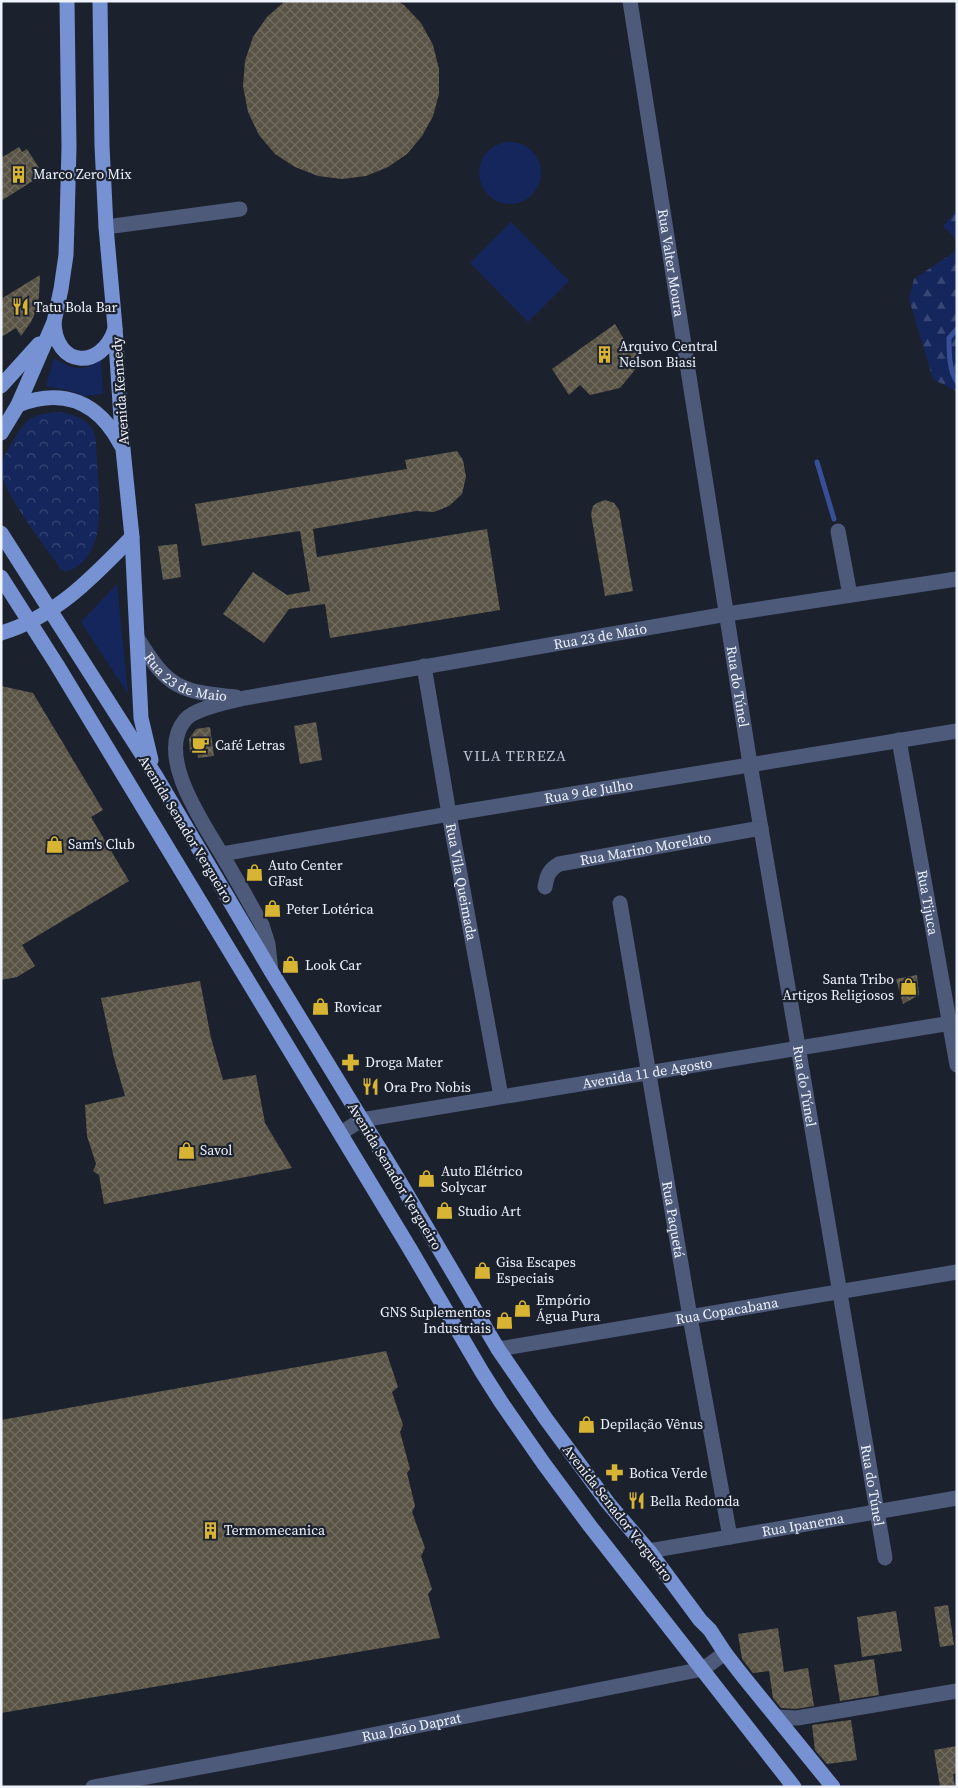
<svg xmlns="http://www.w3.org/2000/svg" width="958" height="1788" font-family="'Source Serif 4',serif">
<defs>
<pattern id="forest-firs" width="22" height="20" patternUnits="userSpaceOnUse" patternTransform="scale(1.25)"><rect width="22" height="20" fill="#15265c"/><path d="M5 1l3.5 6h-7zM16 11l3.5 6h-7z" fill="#374674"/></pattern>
<pattern id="park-crowns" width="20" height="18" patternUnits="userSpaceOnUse" patternTransform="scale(1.25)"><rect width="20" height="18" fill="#15265c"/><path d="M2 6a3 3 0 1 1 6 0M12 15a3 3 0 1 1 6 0" fill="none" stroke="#374674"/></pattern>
<pattern id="building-cross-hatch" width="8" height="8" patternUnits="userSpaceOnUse" patternTransform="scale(1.25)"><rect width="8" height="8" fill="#585344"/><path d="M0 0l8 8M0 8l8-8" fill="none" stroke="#706c60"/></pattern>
</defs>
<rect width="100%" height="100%" fill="#1c212e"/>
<!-- grass -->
<g fill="#15265c">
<circle cx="510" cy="173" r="31"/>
<path d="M511,222L569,281L528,322L470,263Z"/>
<path d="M54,358C73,370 82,372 101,360L103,394L85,396L68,390L46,386Z"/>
<path d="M117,584L128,694L81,622Z"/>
</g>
<!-- forest -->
<g fill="url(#forest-firs)">
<path d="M957,210V240L943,226Z"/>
<path d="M957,250V392L933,379L909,299L914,279Z"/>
</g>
<!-- park -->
<path fill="url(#park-crowns)" d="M62,412C75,416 87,418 94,432C97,439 96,454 97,462C99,498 109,557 66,572L61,569C47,549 2,492 1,470C1,458 9,448 15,438C28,416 36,413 62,412Z"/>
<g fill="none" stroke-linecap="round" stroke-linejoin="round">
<!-- stream -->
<g stroke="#364f96" stroke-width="5">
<path d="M957,329L949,338C949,351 949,371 957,382"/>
<path d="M817,462L834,519"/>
</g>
</g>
<!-- building -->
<g fill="url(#building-cross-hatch)">
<path d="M285,1H398L404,5L421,23L433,45L439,69V94L433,116L422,136L407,154L388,167L366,176L342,179L318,176L295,167L275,154L259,135L248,112L243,86L245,61L253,37L267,17Z"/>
<path d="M19,147L22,152L27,149L39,168L35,171L39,177L1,201V158Z"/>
<path d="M40,275L39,296L36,311L31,322L21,336L16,328L1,337V299Z"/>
<path d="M615,324L625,341L634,348L643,360L620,388L590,395L580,385L569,395L552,369Z"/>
<path d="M457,451L463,460L466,477L462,494L449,506L434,512L416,511L313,529L317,557L487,529L500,610L330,638L325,604L289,609L264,643L223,614L253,572L287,595L310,591L300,531L202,546L195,504L407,469L405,460Z"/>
<path d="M605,500L614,503L619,510L633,591L605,596L591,514L593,506L597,503Z"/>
<path d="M177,544L181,577L163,580L158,546Z"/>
<path d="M1,686L33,693L103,810L91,817L129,881L22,945L35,966L17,977L1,980Z"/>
<path d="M316,722L322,760L300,764L294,726Z"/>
<path d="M210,727L214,756L198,758L197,752H190L189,739L196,729Z"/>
<path d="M917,975L919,995L903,1004L896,979Z"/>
<path d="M200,981L211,1038L223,1080L256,1075L265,1123L292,1168L104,1204L99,1175L93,1171L96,1164L87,1136L85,1105L125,1096L114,1058L101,998Z"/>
<path d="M386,1351L398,1387L392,1392L403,1425L400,1432L410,1469L407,1473L415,1506L412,1512L425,1548L421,1556L432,1589L428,1594L440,1638L1,1713V1420Z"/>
<path d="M948,1605L954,1645L940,1647L934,1607Z"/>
<path d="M896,1611L902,1651L862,1657L857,1617Z"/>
<path d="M778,1628L784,1672L808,1668L814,1706L796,1709L781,1708L773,1698L769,1671L753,1673L742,1659L738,1634Z"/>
<path d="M874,1659L879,1695L840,1701L834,1665Z"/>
<path d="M851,1720L857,1760L827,1764L815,1750L812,1725Z"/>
<path d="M957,1746V1773L953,1774L955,1787H940L934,1750Z"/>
</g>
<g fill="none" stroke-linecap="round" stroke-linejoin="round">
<!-- minor -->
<g stroke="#4d5a7a" stroke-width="15">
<path id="s1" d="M630,1L750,764L885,1558"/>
<path d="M106,227L240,209"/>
<path d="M838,531L850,595"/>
<path id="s2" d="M138,639C168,688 180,692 236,697"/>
<path id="s3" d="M424,666L449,814L501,1096"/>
<path id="s4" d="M899,740L957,1065"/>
<path id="s5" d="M222,854L449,814L957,731"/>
<path id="s6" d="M545,887C547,875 549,870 559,864L761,828"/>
<path id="s7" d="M620,903L690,1317L730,1537"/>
<path id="s8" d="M271,971L268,944L262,925C249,902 236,878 222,855C204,824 155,756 185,720C195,708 229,702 245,698L727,614L957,579"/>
<path id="s9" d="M341,1133L361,1120L957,1022"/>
<path id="s10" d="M498,1349L957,1272"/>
<path id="s11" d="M649,1551L957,1498"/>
<path d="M777,1717L797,1718L957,1691"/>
<path id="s12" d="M93,1787L336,1742L703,1669L725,1653"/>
</g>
<!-- major -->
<g stroke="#7792d3" stroke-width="15">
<path d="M100,1L102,146L106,227L115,327L123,449L132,537L141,718L151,760"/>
<path d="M54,322C55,367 101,371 115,329"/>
<path d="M1,386L39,344"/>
<path d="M18,405C64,387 99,403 121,445"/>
<path d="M1,433L18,405L54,322L61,289L66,255L67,223L69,147L67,1"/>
<path d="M1,533L157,778L271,971L398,1179L498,1349L546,1419L608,1503L649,1551L700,1620L710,1630L725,1653L742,1675L833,1787"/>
<path d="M1,577L57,665L410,1249L482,1372L501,1402L544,1464L590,1526L794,1787"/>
<path d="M1,633C56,617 94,576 132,537"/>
</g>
</g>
<!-- icons -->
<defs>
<symbol id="building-bare" viewBox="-9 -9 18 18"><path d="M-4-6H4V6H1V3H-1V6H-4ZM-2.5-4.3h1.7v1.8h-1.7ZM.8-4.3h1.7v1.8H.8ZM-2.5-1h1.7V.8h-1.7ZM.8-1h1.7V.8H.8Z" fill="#d8b434" stroke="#1c212e" stroke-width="2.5" paint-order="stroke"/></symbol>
<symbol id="restaurant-bare" viewBox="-9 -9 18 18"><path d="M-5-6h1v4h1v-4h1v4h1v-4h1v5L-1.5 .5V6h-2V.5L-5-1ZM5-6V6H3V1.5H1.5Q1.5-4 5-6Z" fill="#d8b434" stroke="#1c212e" stroke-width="2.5" paint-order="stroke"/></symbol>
<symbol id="cafe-bare" viewBox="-9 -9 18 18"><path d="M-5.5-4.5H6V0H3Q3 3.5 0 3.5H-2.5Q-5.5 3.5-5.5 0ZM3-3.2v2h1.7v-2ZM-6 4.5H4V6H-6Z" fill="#d8b434" stroke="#1c212e" stroke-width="2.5" paint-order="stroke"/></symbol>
<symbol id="shop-bare" viewBox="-9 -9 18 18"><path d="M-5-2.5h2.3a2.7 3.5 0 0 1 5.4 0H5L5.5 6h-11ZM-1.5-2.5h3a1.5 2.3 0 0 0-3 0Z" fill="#d8b434" stroke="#1c212e" stroke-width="2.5" paint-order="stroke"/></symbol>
<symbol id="pharmacy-bare" viewBox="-9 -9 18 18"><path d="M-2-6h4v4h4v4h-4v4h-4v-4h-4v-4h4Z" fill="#d8b434" stroke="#1c212e" stroke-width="2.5" paint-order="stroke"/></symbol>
</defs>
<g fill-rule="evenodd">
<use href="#building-bare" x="6" y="162" width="25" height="25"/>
<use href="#restaurant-bare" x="8" y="294" width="25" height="25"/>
<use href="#building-bare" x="592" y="342" width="25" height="25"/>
<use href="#cafe-bare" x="188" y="732" width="25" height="25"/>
<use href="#shop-bare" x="42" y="832" width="25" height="25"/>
<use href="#shop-bare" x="242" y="860" width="25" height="25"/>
<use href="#shop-bare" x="260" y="896" width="25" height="25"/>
<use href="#shop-bare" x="278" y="952" width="25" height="25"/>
<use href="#shop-bare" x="896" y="974" width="25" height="25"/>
<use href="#shop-bare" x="308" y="994" width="25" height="25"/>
<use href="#pharmacy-bare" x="338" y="1050" width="25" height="25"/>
<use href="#restaurant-bare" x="358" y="1074" width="25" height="25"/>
<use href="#shop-bare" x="174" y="1138" width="25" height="25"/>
<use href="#shop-bare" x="414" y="1166" width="25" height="25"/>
<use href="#shop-bare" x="432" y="1198" width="25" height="25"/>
<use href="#shop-bare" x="470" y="1258" width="25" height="25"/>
<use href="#shop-bare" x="510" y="1296" width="25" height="25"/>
<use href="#shop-bare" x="492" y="1308" width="25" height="25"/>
<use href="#shop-bare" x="574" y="1412" width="25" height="25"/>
<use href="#pharmacy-bare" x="602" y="1460" width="25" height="25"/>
<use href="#restaurant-bare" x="624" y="1488" width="25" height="25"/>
<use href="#building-bare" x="198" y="1518" width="25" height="25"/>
</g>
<g text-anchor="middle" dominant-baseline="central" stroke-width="4.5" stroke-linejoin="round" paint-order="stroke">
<!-- poi labels -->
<g font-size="14" fill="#eff3fc" stroke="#1c212e" text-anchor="start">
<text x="33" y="174">Marco Zero Mix</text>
<text x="34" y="307">Tatu Bola Bar</text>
<text x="619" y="346">Arquivo Central<tspan x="619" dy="16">Nelson Biasi</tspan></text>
<text x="215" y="745">Café Letras</text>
<text x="68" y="844">Sam's Club</text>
<text x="268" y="865">Auto Center<tspan x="268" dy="16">GFast</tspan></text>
<text x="286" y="909">Peter Lotérica</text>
<text x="305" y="965">Look Car</text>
<text x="894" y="979" text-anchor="end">Santa Tribo<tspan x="894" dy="16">Artigos Religiosos</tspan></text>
<text x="334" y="1007">Rovicar</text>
<text x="365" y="1062">Droga Mater</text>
<text x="384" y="1087">Ora Pro Nobis</text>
<text x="200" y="1150">Savol</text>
<text x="441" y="1171">Auto Elétrico<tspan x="441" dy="16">Solycar</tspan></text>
<text x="458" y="1211">Studio Art</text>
<text x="496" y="1262">Gisa Escapes<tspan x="496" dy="16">Especiais</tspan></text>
<text x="536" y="1300">Empório<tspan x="536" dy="16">Água Pura</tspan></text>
<text x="491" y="1312" text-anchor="end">GNS Suplementos<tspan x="491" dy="16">Industriais</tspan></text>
<text x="600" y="1424">Depilação Vênus</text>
<text x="629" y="1473">Botica Verde</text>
<text x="650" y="1501">Bella Redonda</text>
<text x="224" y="1530">Termomecanica</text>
</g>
<!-- street labels -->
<g font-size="14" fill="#eff3fc" stroke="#1c212e">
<text stroke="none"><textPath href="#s1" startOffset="265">Rua Valter Moura</textPath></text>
<text transform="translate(120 391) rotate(-94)">Avenida Kennedy</text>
<text stroke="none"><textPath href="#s8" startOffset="701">Rua 23 de Maio</textPath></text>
<text stroke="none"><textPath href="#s2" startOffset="65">Rua 23 de Maio</textPath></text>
<text stroke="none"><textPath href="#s1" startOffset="694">Rua do Túnel</textPath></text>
<text stroke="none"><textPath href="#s5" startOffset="372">Rua 9 de Julho</textPath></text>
<text transform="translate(186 829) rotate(59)">Avenida Senador Vergueiro</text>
<text stroke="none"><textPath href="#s6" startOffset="116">Rua Marino Morelato</textPath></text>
<text stroke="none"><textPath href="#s3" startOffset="219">Rua Vila Queimada</textPath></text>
<text stroke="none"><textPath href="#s4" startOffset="165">Rua Tijuca</textPath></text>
<text stroke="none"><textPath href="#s9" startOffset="314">Avenida 11 de Agosto</textPath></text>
<text stroke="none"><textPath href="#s1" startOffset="1099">Rua do Túnel</textPath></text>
<text transform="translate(395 1176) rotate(59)">Avenida Senador Vergueiro</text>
<text stroke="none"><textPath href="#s7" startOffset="321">Rua Paquetá</textPath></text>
<text stroke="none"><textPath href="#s10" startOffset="232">Rua Copacabana</textPath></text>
<text stroke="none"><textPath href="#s1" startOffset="1504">Rua do Túnel</textPath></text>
<text transform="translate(618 1513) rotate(52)">Avenida Senador Vergueiro</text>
<text stroke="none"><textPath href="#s11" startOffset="156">Rua Ipanema</textPath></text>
<text stroke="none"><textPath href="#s12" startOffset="324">Rua João Daprat</textPath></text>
</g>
<!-- neighbourhood labels -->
<g font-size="15" letter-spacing="1" fill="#bec6d6" stroke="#1c212e">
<text x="515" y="755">VILA TEREZA</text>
</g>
</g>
<!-- border -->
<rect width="958" height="1788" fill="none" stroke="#eff3fc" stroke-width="5"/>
</svg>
